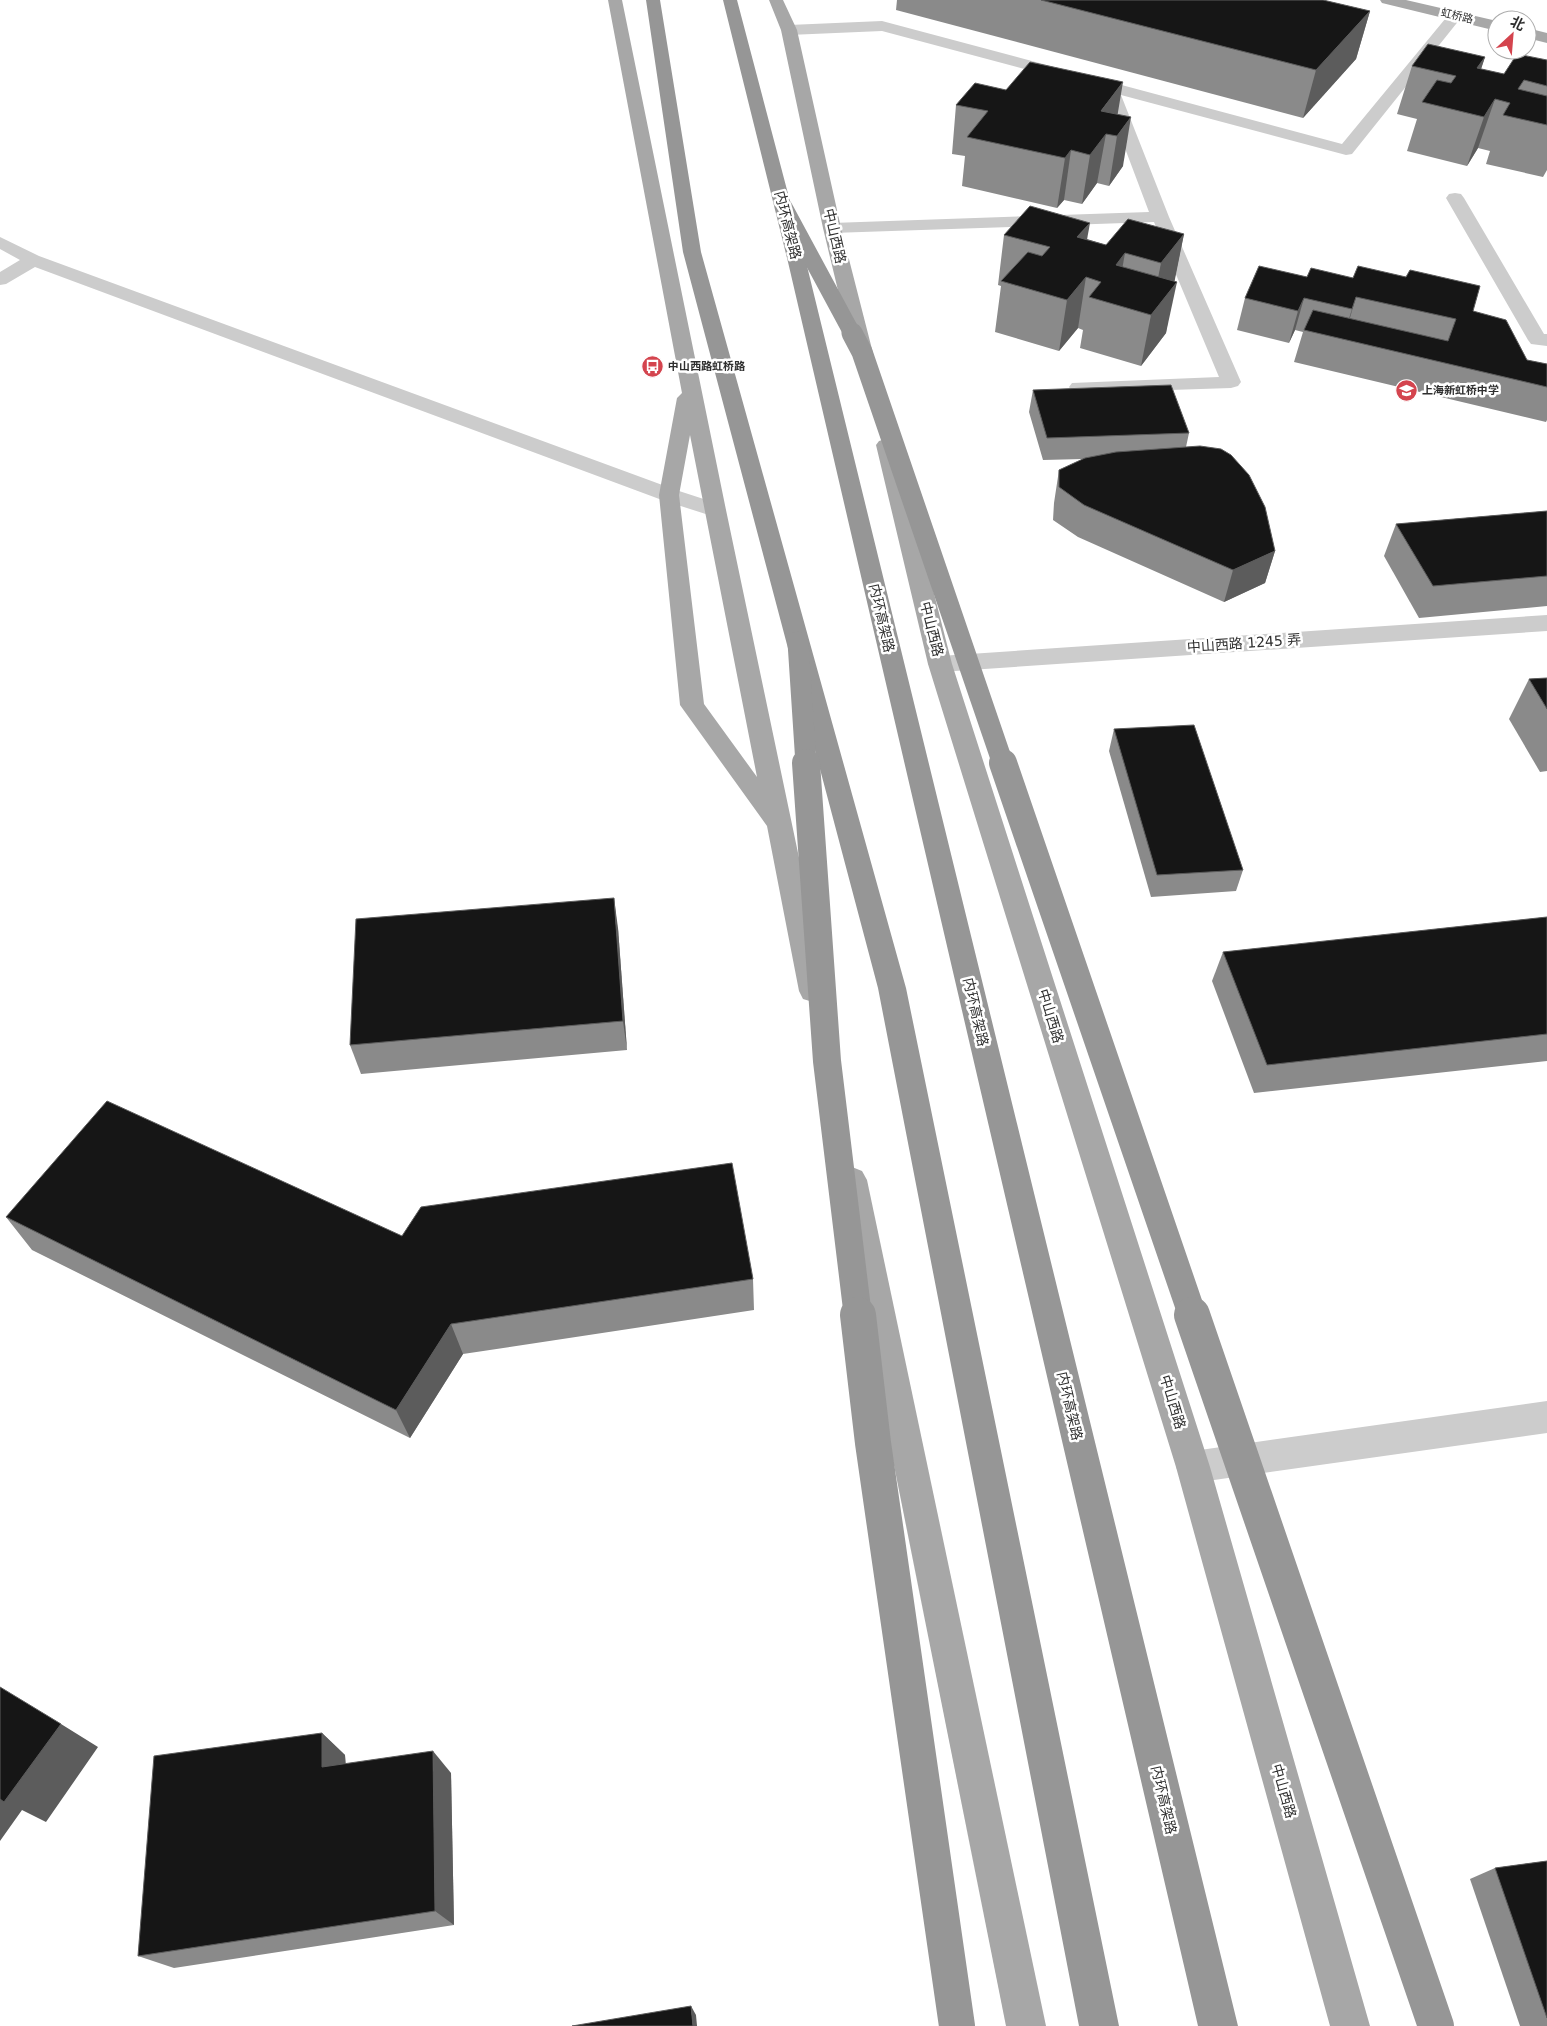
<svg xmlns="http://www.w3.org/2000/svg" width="1547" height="2026" font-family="'DejaVu Sans','Noto Sans SC',sans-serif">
<rect width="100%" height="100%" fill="#fff"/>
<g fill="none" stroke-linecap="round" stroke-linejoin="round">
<!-- minor -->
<g fill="#ccc" fill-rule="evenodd">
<path d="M1455,12L1460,13L1462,16L1460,19L1352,154L1346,155L1121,95L1169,217L1241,382L1238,386L1231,388L1079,393L1072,391L1069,387L1072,383L1219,377L1154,222L832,233L826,232L823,228L826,224L832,223L1149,212L1103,90L882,31L789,35L784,33L781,30L784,27L789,25L882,21L1342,144L1450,13Z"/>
<path d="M1455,193L1461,194L1464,198L1544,334H1547V346L1531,344L1528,340L1446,198L1449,194Z"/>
<path d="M0,237L39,256L676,490L722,505L726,510L722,515L715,517L662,500L35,267L6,284L0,285V272L20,260L0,249Z"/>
<path d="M1547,615V631L940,672L932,670L928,664L932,658L940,656Z"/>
<path d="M1547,1401V1433L1193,1483L1181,1478L1176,1467L1181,1456L1193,1451Z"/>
</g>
<!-- major -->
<g fill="#a7a7a7" fill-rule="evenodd">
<path d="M608,0H622L726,510L827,991L823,999L813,1002L803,999L799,991L767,826L680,705L659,495L677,398L682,393ZM690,435L757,777L704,704L679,495Z"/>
<path d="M769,0H783L797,30L841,228L874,357L871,361L864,363L857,361L854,357L823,228L781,30Z"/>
<path d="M1380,0H1406L1497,21V31L1382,3Z"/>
<path d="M1527,28L1547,33V43L1527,38Z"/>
<path d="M886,439L893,441L896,445L952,664L1210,1467L1370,2026H1330L1176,1467L928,664L876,445L879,441Z"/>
<path d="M852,1167L862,1171L867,1180L1046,2026H1006L837,1180L842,1171Z"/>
</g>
<!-- highway -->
<g fill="#969696" fill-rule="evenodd">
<path d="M646,0H660L701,252L906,988L1119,2026H1079L878,988L683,252Z"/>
<path d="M723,0H737L806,262L1238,2026H1198L788,262Z"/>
</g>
<!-- highway-bridge-far3 -->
<path stroke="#969696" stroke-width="17" d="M784,207L853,335"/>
<!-- highway-bridge-far2 -->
<g stroke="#969696" stroke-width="21">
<path d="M852,333L862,352L1003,764"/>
<path d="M798,642L806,764"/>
</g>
<!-- highway-bridge-far1 -->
<g stroke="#969696" stroke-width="28">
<path d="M806,763L827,1061L858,1317"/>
<path d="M1003,763L1193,1317"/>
</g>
<!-- highway-bridge -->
<g stroke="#969696" stroke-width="36">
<path d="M858,1315L873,1443L957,2026"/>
<path d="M1192,1315L1436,2026"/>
</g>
</g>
<!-- wall -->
<g fill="#8a8a8a">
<path d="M897,0H1323L1370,11L1356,59L1303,118L896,10Z"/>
<path d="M1485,57L1481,69L1504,74L1547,60V170L1543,177L1486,164L1490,151L1478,148L1467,166L1407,151L1417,119L1397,114L1412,66Z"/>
<path d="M956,105L1117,114L1123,166L1109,186L1097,183L1082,204L1064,200L1057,208L962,186L965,156L952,154Z"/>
<path d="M1184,234L1174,281L1166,333L1141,366L1080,348L1083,330L1078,328L1059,351L995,332L1001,286L998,285L1004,235L1087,239L1106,245Z"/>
<path d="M1307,277L1473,311L1527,360L1547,364V420L1546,422L1294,362L1303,332L1295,330L1289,343L1237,330L1245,298Z"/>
<path d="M1033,390L1189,433L1186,447L1275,551L1265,583L1224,602L1078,537L1053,520L1054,503L1059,470L1083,459L1043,460L1029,412Z"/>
<path d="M1547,511V606L1419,618L1384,556L1396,524Z"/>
<path d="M1547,678V771L1540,772L1509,719L1529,679Z"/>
<path d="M1114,729L1243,870L1236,891L1151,897L1109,751Z"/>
<path d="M1547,917V1061L1254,1093L1212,981L1223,952Z"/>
<path d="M618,928L627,1050L361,1074L350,1045Z"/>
<path d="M6,1217L402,1236L753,1279L754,1310L463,1354L410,1438L32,1250Z"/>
<path d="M322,1733L345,1755L346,1764L451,1773L454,1925L174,1968L138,1956Z"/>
<path d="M1547,1861V2026H1520L1470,1879L1495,1868Z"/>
</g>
<!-- shaded-wall -->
<g fill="#5c5c5c">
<path d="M1370,11L1356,59L1303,118L1316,70Z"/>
<path d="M1485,57L1469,105L1477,68Z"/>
<path d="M1123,82L1115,130L1106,134L1097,183L1082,204L1090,155L1101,111Z"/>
<path d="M1495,99L1478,148L1467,166L1484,117Z"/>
<path d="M1131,117L1123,166L1109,186L1117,136Z"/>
<path d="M1071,150L1064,200L1057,208L1065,158Z"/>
<path d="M1090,223L1081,273L1077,237Z"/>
<path d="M1184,234L1174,284L1151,313L1161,263Z"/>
<path d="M1125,253L1116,304V265Z"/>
<path d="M1086,277L1078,328L1059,351L1067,300Z"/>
<path d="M1177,282L1166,333L1141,366L1151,315Z"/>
<path d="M1356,297L1347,328L1342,341L1352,309Z"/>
<path d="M1304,298L1295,330L1289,343L1298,311Z"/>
<path d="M1275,551L1265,583L1224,602L1233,570Z"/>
<path d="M614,898L618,928L627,1050L623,1021Z"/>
<path d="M451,1324L463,1354L410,1438L396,1410Z"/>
<path d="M61,1724L98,1747L46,1822L22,1810L0,1841V1797Z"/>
<path d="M322,1733L345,1755L346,1788L322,1767Z"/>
<path d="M433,1751L451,1773L454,1925L435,1911Z"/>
<path d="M691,2006L696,2015L697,2026H693Z"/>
</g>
<!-- building -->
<g fill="#161616" stroke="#5c5c5c">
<path d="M1041,0H1323L1370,11L1316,70Z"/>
<path d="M1428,44L1485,57L1477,68L1504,74L1517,54L1547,60V86L1524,80L1518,89L1547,96V125L1503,115L1510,103L1495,99L1484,117L1422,102L1437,80L1451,83L1456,76L1412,66Z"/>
<path d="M1030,62L1123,82L1101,111L1131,117L1117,136L1106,134L1090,155L1071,150L1065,158L967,137L988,111L956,105L975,83L1006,90Z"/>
<path d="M1030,206L1090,223L1077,237L1106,245L1128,219L1184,234L1161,263L1125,253L1116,265L1177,282L1151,315L1089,297L1101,282L1086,277L1067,300L1001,281L1028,252L1042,256L1050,247L1004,235Z"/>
<path d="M1259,266L1307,277L1311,268L1353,278L1358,266L1406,277L1410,270L1480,286L1473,311L1506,320L1527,360L1547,364V387L1304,330L1313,310L1448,341L1456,319L1356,297L1352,309L1304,298L1298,311L1245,298Z"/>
<path d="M1171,385L1189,433L1047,438L1033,390Z"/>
<path d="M1200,446L1221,449L1231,455L1249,475L1265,507L1275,551L1233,570L1084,505L1059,487V470L1085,458L1116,452Z"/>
<path d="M1547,511V576L1433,586L1396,524Z"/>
<path d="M1547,678V709L1529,679Z"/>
<path d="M1194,725L1243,870L1157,875L1114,729Z"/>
<path d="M614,898L623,1021L350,1045L356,919Z"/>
<path d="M1547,917V1034L1267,1065L1223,952Z"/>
<path d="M107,1101L402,1236L421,1207L732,1163L753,1279L451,1324L396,1410L6,1217Z"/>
<path d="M0,1687L61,1724L4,1802L0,1799Z"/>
<path d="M322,1733V1767L433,1751L435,1911L138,1956L154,1756Z"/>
<path d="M1547,1861V2018L1495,1868Z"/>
<path d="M691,2006L693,2026H572Z"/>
</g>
<!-- icons -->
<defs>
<symbol id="bus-disc" viewBox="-11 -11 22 22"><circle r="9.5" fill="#d4444e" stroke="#fff"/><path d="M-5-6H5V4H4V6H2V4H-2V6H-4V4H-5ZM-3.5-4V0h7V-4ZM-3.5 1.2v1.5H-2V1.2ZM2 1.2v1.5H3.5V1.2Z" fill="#fff"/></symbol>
<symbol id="school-disc" viewBox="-11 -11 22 22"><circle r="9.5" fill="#d4444e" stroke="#fff"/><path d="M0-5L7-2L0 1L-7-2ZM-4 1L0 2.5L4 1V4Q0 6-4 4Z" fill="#fff"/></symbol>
</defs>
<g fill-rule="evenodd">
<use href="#bus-disc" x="640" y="354" width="25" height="25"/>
<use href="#school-disc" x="1394" y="378" width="25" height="25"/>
</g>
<g text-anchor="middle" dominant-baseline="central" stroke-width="5" stroke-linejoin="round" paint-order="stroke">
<!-- far-street labels -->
<g font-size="11" fill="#2f2f2f" stroke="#fff">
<text transform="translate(1457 16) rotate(13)">虹桥路</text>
</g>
<!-- far-poi labels -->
<g font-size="11" font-weight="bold" fill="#2f2f2f" stroke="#fff" text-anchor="start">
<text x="668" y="366">中山西路虹桥路</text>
<text x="1422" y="390">上海新虹桥中学</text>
</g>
<!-- street labels -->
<g font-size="14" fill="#2f2f2f" stroke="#fff">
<text transform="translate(788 225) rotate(76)">内环高架路</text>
<text transform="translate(835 236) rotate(77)">中山西路</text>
<text transform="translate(882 618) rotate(77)">内环高架路</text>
<text transform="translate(932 629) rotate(76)">中山西路</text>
<text transform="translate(1244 643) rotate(-4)">中山西路 1245 弄</text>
<text transform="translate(976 1012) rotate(77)">内环高架路</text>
<text transform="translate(1051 1016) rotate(73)">中山西路</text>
<text transform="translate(1173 1402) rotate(73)">中山西路</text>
<text transform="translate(1070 1406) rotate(77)">内环高架路</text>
<text transform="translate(1284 1791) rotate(74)">中山西路</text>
<text transform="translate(1164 1800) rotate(77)">内环高架路</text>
</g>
</g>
<!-- north arrow -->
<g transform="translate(1512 35) rotate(26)"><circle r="24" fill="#ffffff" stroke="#acacac"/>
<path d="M0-4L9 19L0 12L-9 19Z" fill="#d4444e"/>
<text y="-8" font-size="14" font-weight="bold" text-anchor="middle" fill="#2f2f2f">北</text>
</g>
</svg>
